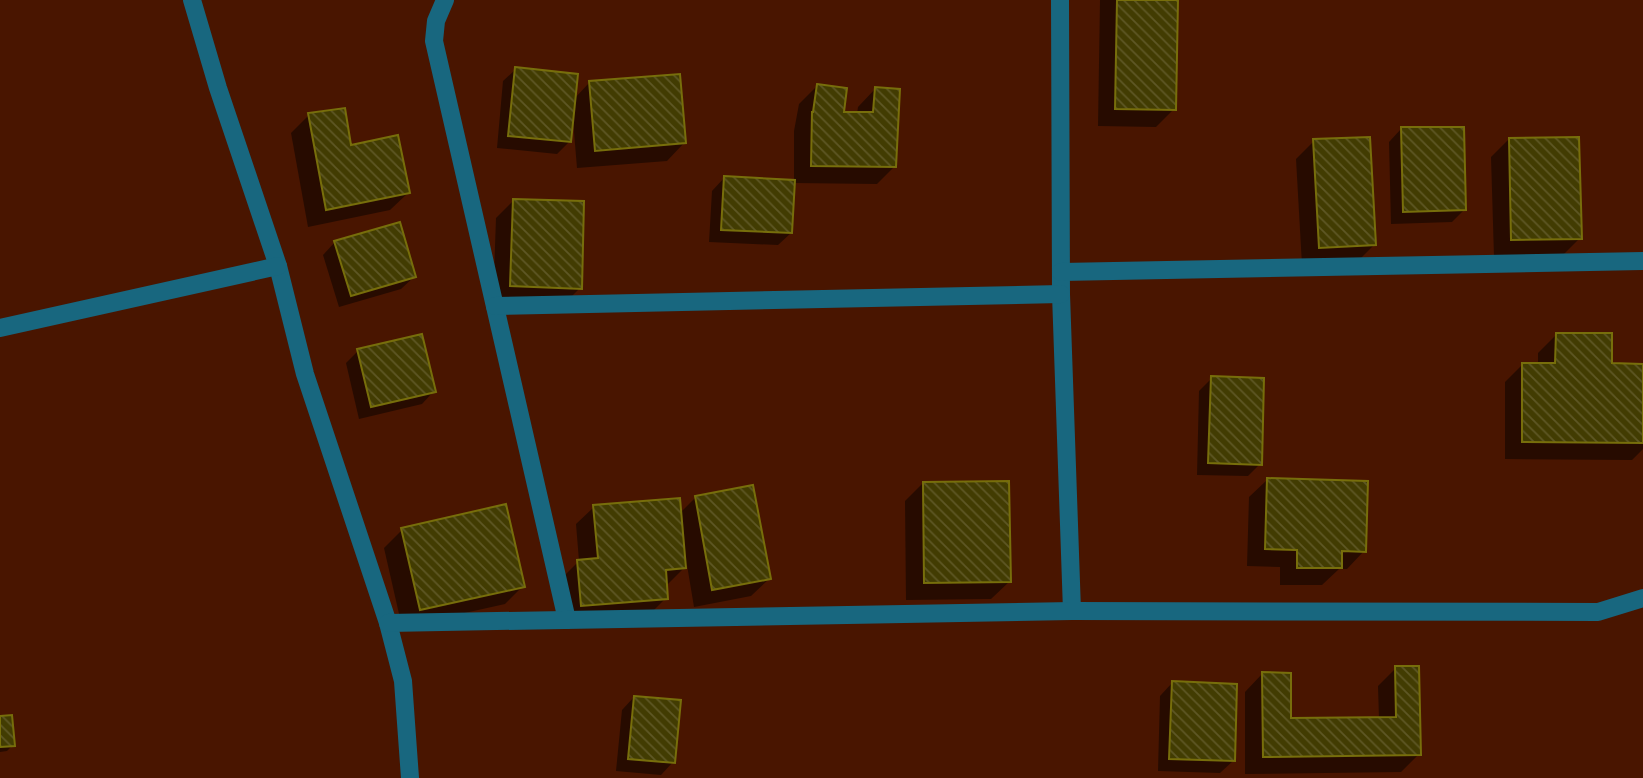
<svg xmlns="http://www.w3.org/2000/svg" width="1643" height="778" font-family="'Fira Sans',sans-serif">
<defs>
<pattern id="building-back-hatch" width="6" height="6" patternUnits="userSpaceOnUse" patternTransform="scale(1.75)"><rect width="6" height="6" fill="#423c02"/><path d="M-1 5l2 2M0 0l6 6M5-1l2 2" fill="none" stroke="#5e5725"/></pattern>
</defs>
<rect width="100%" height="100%" fill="#491500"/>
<!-- shadow -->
<g fill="#0007">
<path d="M1100,0H1176L1174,109L1156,127L1098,126Z"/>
<path d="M516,69L574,99L589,83L684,143L667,161L577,168L573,120H571L569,142L557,154L497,148L503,81Z"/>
<path d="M817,86L842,114H857L858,107L875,89L895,166L877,184L793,183L791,233L778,245L709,242L712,191L724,178L794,181V131L799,104Z"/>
<path d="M309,115L350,147L408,193L390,210L308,227L291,133Z"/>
<path d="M1401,129L1464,210L1452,222L1391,224L1389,142Z"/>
<path d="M1509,139L1580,238L1562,256L1494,257L1491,157Z"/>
<path d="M1314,141L1374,245L1356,263L1302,265L1296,159Z"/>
<path d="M514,200L580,288L562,306L493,304L496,218Z"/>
<path d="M335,242L414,277L401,289L339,307L323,255Z"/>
<path d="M1556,335L1610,365L1643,366V449L1632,460L1505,459V382L1523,364L1538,365V353Z"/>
<path d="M358,351L434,391L422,404L359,419L346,363Z"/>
<path d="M1212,378L1260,464L1248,476L1197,475L1199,391Z"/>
<path d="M1267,480L1364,551L1347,569H1339L1322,585H1280V567L1247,566L1249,497Z"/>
<path d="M923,483L1009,582L991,599L906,600L905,501Z"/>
<path d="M696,497L769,579L751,596L694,607L687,565L667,585L666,598L648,616L564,623L560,580L579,561L576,524L594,507L680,513Z"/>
<path d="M402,530L523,586L505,604L402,627L384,548Z"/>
<path d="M1396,668L1419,754L1401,772L1245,774V692L1262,674L1290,720L1379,719L1378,686Z"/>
<path d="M1172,683L1233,761L1220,773L1158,771L1160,696Z"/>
<path d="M634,697L673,762L661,775L616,771L622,710Z"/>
<path d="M0,718L13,745L7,751L0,752Z"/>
</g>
<!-- building -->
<g fill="url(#building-back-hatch)" stroke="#776e0b" stroke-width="2">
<path d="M1117,0H1178L1176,110L1115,109Z"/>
<path d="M515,67L578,74L571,142L508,136Z"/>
<path d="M680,74L686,143L595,151L589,81Z"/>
<path d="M817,84L847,88L844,112H873L875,87L900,89L896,167L811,166L812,112H813Z"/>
<path d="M345,108L351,145L398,135L410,193L326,210L308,113Z"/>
<path d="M1401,127H1464L1466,210L1403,212Z"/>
<path d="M1370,137L1376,245L1319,248L1313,139Z"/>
<path d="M1579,137L1582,239L1511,240L1509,138Z"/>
<path d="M724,176L795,180L792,233L721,230Z"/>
<path d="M513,199L584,201L582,289L510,286Z"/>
<path d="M400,222L416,277L351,296L334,241Z"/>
<path d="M1556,333H1612V363L1643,364V443L1522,442V363H1555Z"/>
<path d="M422,334L436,392L371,407L357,349Z"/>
<path d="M1211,376L1264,378L1262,465L1208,463Z"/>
<path d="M1267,478L1368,481L1366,552L1342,551V568H1297V550L1265,549Z"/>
<path d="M1009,481L1011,582L924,583L923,482Z"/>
<path d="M753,485L771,579L712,590L695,496Z"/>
<path d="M680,498L686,568L666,570L668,599L581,606L577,560L598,558L593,505Z"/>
<path d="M506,504L525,587L420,610L401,528Z"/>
<path d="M1395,666H1419L1421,755L1263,757L1262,672L1291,673V718L1396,717Z"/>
<path d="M1172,681L1237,684L1235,761L1169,759Z"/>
<path d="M634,696L681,700L675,763L628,759Z"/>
<path d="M12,715L15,746L0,747V716Z"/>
</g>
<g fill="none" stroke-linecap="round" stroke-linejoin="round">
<!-- minor -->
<g stroke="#18677f" stroke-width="18">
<path d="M192,0L218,88L278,266L305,374L388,623L403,681L410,778"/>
<path d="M445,0L436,21L434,41L567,620"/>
<path d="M1060,0L1061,294L1072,611"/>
<path d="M1061,272L1643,261"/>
<path d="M495,306L1061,294"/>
<path d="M0,328L278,266"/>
<path d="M388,623L1072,611L1598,612L1643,598"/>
</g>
</g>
</svg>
